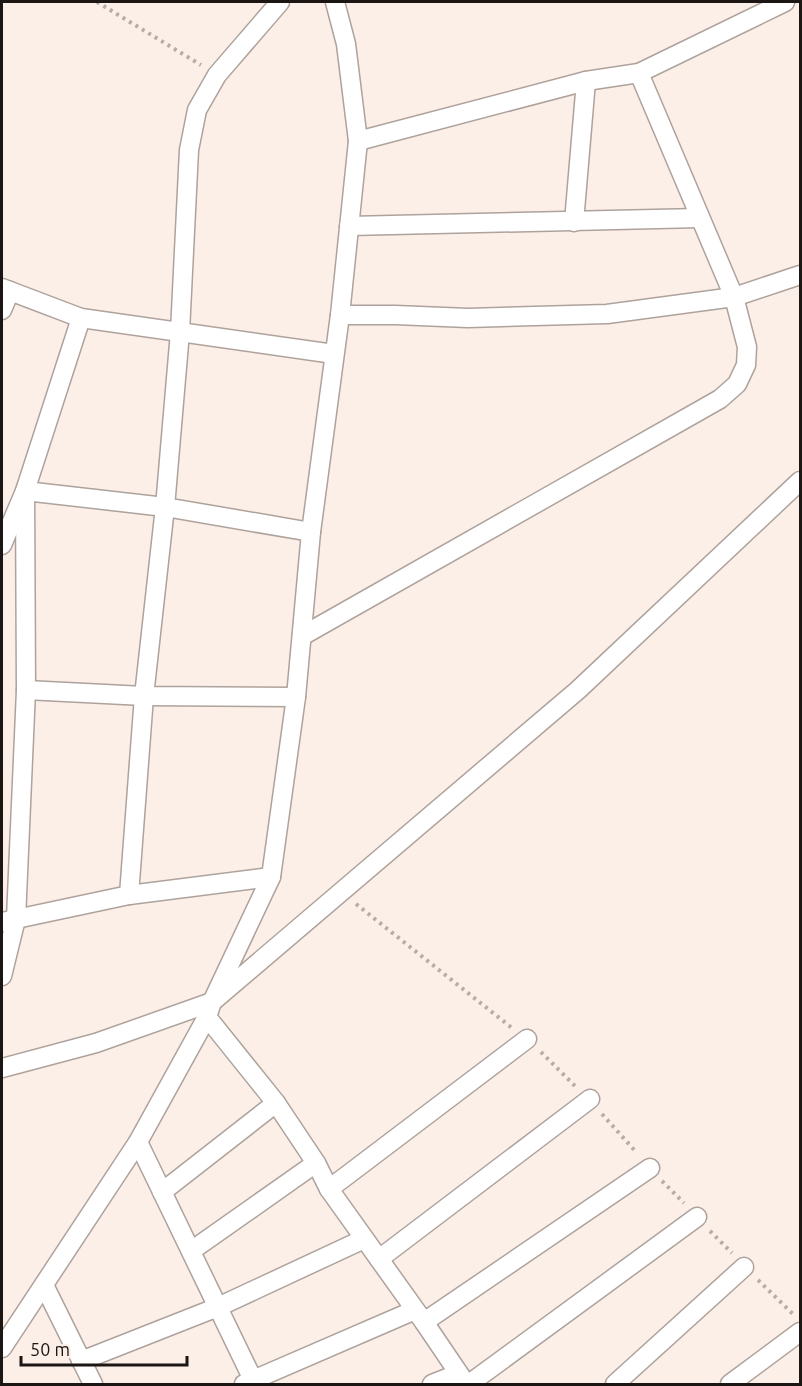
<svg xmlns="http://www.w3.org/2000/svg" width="802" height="1386" font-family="Ubuntu,sans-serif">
<rect width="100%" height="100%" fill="#fcefe8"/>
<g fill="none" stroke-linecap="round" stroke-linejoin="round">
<defs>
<g id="street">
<path d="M358,141L586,81L639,73L785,2"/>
<path d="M574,222L586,81"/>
<path d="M349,226L700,218"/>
<path d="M2,288L81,318L334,354"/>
<path d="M2,310L10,291"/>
<path d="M340,315H395L468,318L607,314L734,297L800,275"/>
<path d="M2,545L25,491L81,318"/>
<path d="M302,636L720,399L737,384L746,365L747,347L734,297L639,73"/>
<path d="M26,690L144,696L296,697"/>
<path d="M129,895L144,696L165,507L180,332L189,150L197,110L217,75L280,2"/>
<path d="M2,922L129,895L271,877"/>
<path d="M2,976L16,919L26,690L25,491L165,507L311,532"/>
<path d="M207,1017L276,1103L316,1163L329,1189L424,1322L466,1384"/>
<path d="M2,1068L96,1043L212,1002L578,690L800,481"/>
<path d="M138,1142L255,1384"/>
<path d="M329,1189L527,1039"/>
<path d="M162,1192L276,1103"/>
<path d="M191,1251L316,1163"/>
<path d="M379,1259L590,1099"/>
<path d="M44,1285L93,1384"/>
<path d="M424,1322L650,1168"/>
<path d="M2,1348L138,1142L207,1017L212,1002L271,877L296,697L311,532L340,315L358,141L346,44L335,2"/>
<path d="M81,1361L218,1307L364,1239"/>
<path d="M244,1384L415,1310"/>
<path d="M432,1384L457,1374"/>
<path d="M469,1384L697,1217"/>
<path d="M615,1384L744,1267"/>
<path d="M730,1384L800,1332"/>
</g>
</defs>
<!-- street casing -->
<use href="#street" stroke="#aea29c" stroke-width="21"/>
<!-- path -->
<g stroke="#b7ada7" stroke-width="4" stroke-dasharray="3 4.5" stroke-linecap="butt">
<path d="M97,2L201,65"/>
<path d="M356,904L512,1028"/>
<path d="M541,1052L576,1087"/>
<path d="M602,1114L637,1153"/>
<path d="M662,1181L684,1203"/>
<path d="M710,1231L732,1253"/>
<path d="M758,1280L793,1314"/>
</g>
<!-- street -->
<use href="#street" stroke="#fff" stroke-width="18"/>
</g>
<!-- border -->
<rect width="802" height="1386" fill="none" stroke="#1b1614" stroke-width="6"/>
<!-- scale -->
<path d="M21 1356v9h166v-9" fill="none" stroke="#1b1614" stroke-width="3"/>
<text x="30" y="1356" font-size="18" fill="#1b1614" stroke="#fcefe8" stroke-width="4.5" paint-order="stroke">50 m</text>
</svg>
